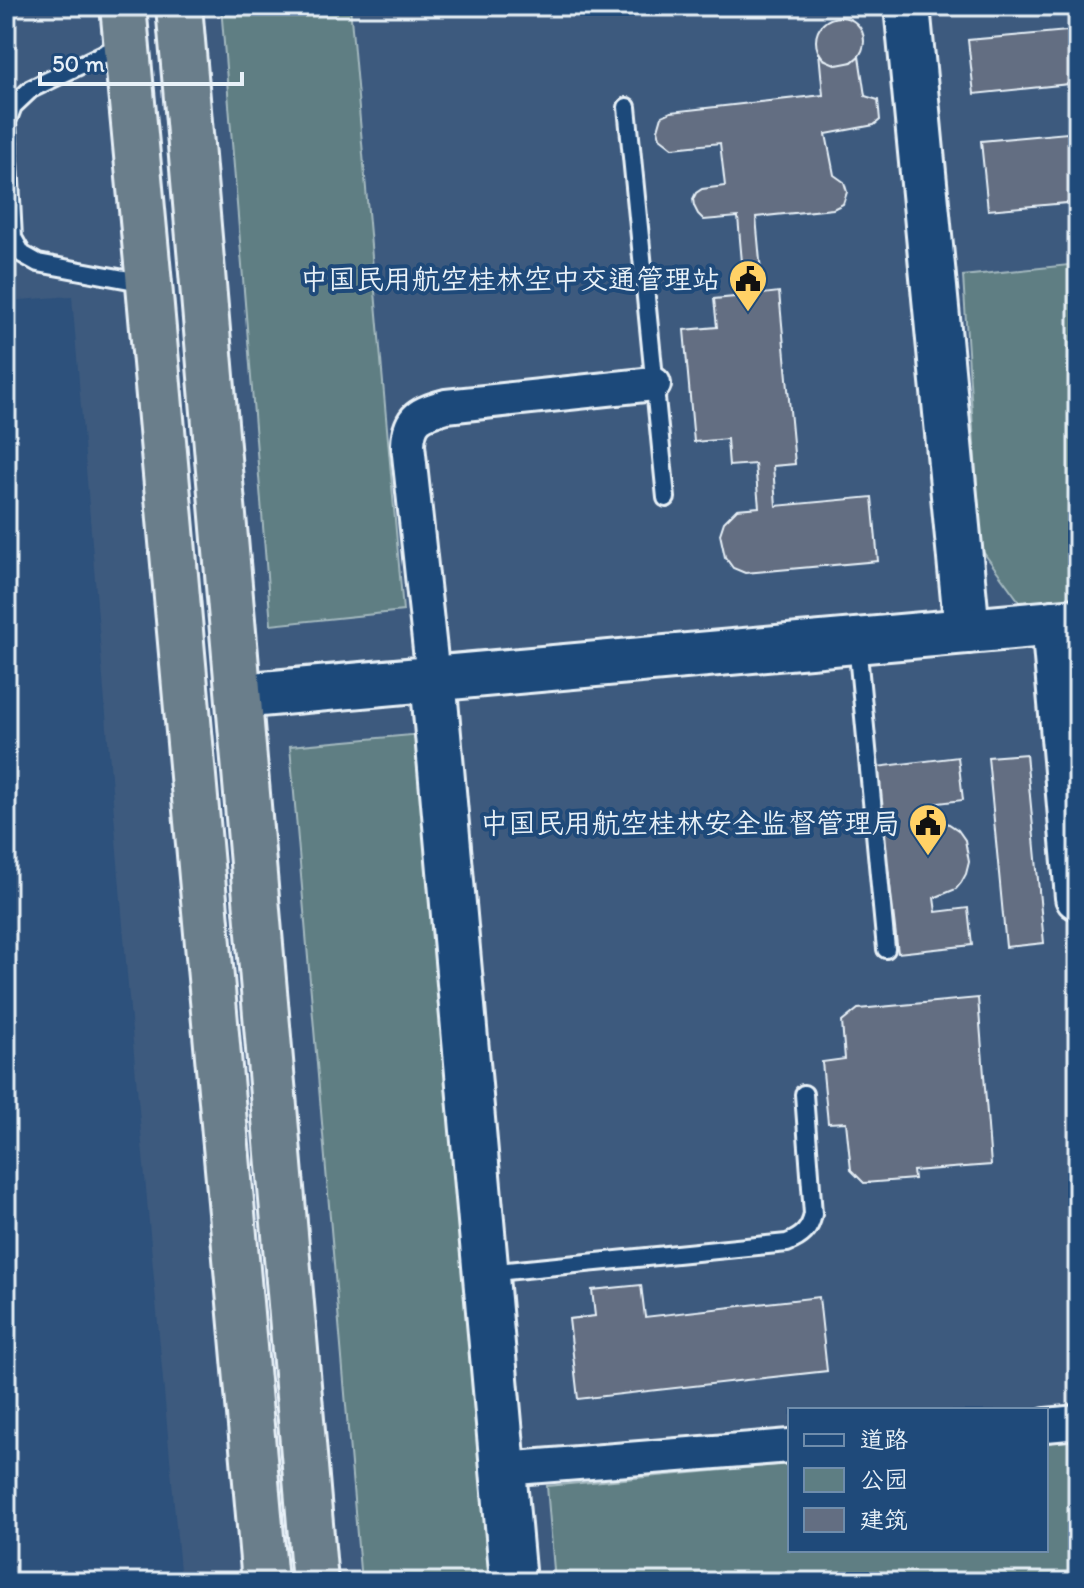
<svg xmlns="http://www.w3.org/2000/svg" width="1084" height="1588" font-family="Itim,'LXGW WenKai TC',sans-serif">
<rect width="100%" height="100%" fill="#2d517c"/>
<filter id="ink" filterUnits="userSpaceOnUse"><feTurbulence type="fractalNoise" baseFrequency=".0125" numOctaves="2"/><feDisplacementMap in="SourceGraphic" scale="16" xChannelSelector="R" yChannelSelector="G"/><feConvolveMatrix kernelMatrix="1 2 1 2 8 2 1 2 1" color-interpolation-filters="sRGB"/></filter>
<g filter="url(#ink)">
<!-- built -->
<path fill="#3d5a7e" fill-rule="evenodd" d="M6,6H1078V1582H181L128,986L72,296L6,301ZM790,1410H1046V1550H790Z"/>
<!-- green -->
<g fill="#5e7e83" stroke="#a3b8be" stroke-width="2">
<path d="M221,6H350L403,611L271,625Z"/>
<path d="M1078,264V598L1021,604L981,549L963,276Z"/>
<path d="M422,734L495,1582H361L290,746Z"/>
<path d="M1078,1439V1582H555L547,1486L790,1464V1550H1046V1442Z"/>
</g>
<!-- building -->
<g fill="#636e82" stroke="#e8f1f8" stroke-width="2">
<path d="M542,6H579L542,10Z"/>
<circle cx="840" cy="41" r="24"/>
<path d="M1078,30V83L974,94L968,40Z"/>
<path d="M819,52L823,59L837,65L852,62L859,56L865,96L878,100L880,120L874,125L826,134L834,175L844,182L847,192L843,204L833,209L756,217L763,294L779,292L795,464L773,466L776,506L872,497L878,561L745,573L733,568L725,557L720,534L724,522L737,509L759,507L755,464L729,466L727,439L694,442L684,330L717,327L714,299L745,296L738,217L704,220L698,214L694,206L693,199L696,193L702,189L725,186L720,143L673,148L660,138L658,130L662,116L671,112L823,95Z"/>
<path d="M1078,132V202L988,210L981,141Z"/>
<path d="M1026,754L1044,943L1006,947L988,757Z"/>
<path d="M958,757L963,800L930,804L932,820L949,824L958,830L965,840L969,862L966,874L961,883L956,889L934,898L936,912L968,908L972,945L898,953L876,767Z"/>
<path d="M978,998L991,1165L913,1171L914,1179L864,1183L851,1170L846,1122L828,1123L822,1062L845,1059L842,1022L858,1009Z"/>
<path d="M641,1285L645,1317L819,1297L827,1371L578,1399L569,1319L595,1316L592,1290Z"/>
</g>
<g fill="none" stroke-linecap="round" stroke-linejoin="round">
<defs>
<g id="lane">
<path d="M124,44L31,89L13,106L7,122L13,238L22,254L38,263L146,283"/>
<path d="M627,107L666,498"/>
<path d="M857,643L886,949"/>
<path d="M487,1273L787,1243C802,1237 810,1230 813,1214L804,1094"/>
</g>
<g id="street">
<path d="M433,678L408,445C409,416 422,413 446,406L654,384"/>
<path d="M1046,1425L1078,1422"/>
<path d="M503,1469L790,1446"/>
</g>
<g id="secondary">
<path d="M907,6L967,631"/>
<path d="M1054,623L1078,897"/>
<path d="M433,678L513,1582"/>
<path d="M239,696L1078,621"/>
</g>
<g id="highway">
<path d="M123,6L149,284L265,1582"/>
<path d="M179,6L315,1582"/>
</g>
</defs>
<!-- lane casing -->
<use href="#lane" stroke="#e8f1f8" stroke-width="22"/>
<!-- street casing -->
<use href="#street" stroke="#e8f1f8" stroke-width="38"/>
<!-- secondary casing -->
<use href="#secondary" stroke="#e8f1f8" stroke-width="50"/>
<!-- highway casing -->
<use href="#highway" stroke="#e8f1f8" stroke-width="50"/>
<!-- lane -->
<use href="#lane" stroke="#1f4a7a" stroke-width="16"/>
<!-- street -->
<use href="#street" stroke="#1f4a7a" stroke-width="32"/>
<!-- secondary -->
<use href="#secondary" stroke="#1f4a7a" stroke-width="44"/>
<!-- highway -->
<use href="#highway" stroke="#6b7e8b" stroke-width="44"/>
</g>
</g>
<!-- icons -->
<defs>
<symbol id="civic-pin" viewBox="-11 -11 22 30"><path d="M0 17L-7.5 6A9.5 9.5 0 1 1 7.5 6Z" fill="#ffd166" stroke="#1f4a7a"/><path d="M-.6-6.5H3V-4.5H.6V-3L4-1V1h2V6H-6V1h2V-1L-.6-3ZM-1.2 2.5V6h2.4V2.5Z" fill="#111"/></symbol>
</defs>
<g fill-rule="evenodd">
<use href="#civic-pin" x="726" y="257" width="44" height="60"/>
<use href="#civic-pin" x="906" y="801" width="44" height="60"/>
</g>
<g text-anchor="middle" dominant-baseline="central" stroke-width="8" stroke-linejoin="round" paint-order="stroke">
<!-- poi labels -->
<g font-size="28" fill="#e8f1f8" stroke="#1f4a7a" text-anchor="end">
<text x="720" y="279">中国民用航空桂林空中交通管理站</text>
<text x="900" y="823">中国民用航空桂林安全监督管理局</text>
</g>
</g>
<!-- margin -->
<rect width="1084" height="1588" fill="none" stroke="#1f4a7a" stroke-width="32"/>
<rect x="16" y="16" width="1052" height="1556" fill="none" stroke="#e8f1f8" stroke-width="3" filter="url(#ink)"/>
<!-- legend -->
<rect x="788" y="1408" width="260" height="144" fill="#1f4a7a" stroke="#6f8dac" stroke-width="2"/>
<rect x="804" y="1434" width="40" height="12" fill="#1f4a7a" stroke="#6f8dac" stroke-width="2"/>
<text x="860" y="1448" font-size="24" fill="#e8f1f8">道路</text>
<rect x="804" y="1468" width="40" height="24" fill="#5e7e83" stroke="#6f8dac" stroke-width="2"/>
<text x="860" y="1488" font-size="24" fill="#e8f1f8">公园</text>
<rect x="804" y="1508" width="40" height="24" fill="#636e82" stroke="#6f8dac" stroke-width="2"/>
<text x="860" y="1528" font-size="24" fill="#e8f1f8">建筑</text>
<!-- scale -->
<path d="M40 72v12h202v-12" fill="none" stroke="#e8f1f8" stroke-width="4"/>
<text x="52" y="72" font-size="24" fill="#e8f1f8" stroke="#1f4a7a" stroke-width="6" paint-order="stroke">50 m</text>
</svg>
